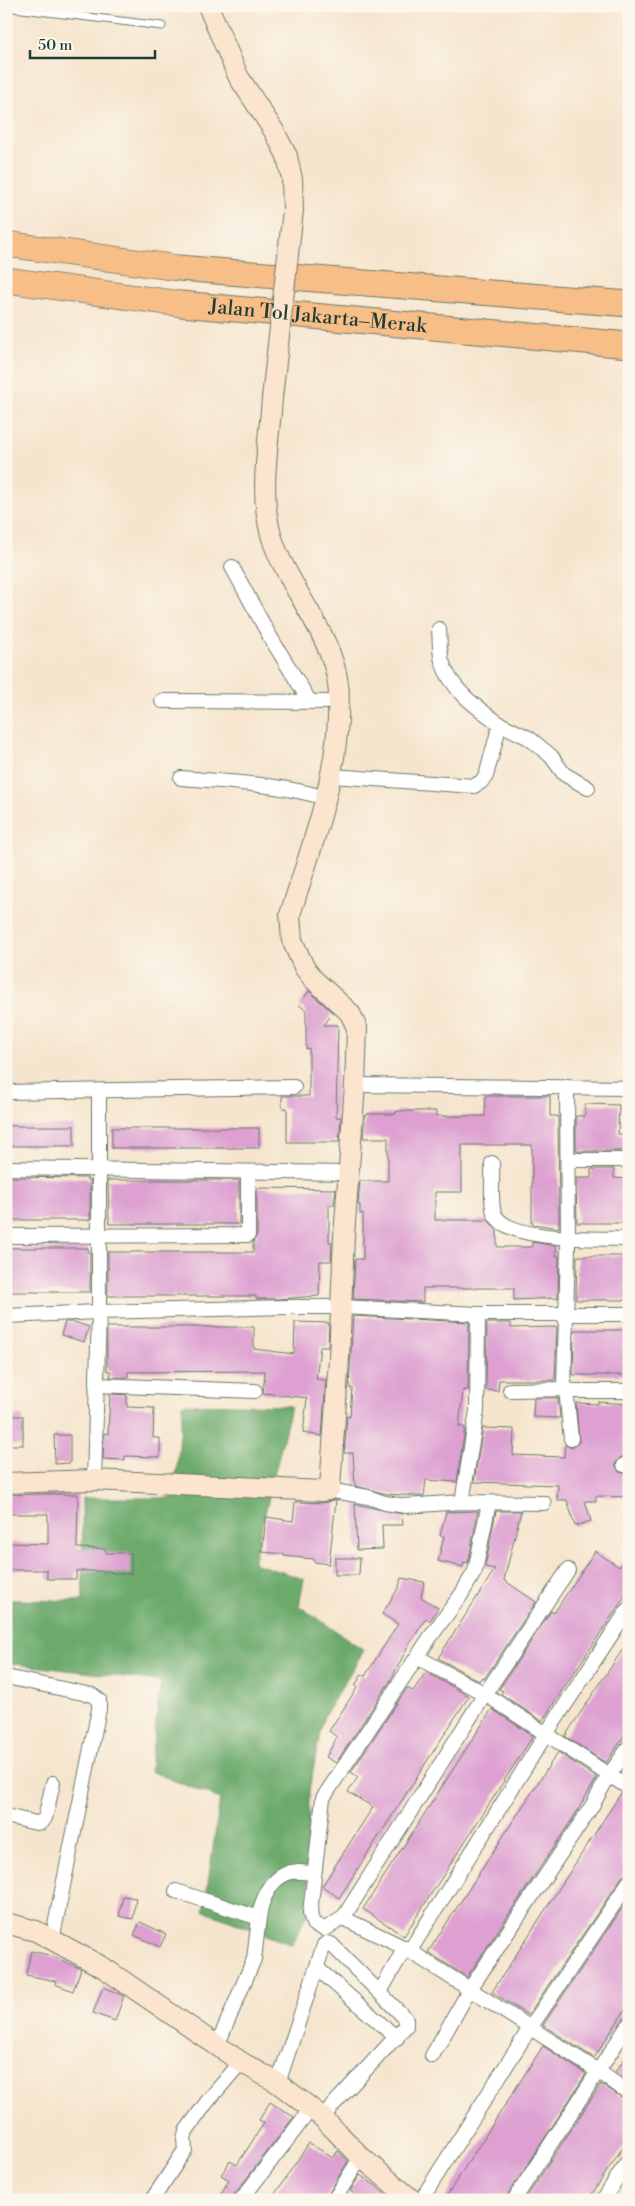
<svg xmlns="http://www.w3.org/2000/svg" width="635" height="2206" font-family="'Libre Bodoni',serif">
<rect width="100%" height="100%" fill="#fbf7ec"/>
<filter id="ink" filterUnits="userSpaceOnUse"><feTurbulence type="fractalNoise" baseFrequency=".02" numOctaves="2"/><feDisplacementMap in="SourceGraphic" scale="10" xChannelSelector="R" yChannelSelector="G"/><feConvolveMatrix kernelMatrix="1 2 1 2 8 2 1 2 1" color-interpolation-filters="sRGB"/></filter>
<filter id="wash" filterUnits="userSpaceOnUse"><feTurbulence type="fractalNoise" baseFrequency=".0096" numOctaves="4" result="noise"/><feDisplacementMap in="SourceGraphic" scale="20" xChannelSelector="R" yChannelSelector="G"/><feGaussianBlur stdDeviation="1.12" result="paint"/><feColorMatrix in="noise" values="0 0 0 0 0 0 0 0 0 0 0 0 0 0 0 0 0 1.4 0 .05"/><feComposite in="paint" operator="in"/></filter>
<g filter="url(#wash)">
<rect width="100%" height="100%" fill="#f6e5ce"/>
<!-- forest -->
<path fill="#6caa6c" stroke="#467450" d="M183,1404L291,1406L253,1563L304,1579L299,1606L364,1650L323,1718L309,1791L308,1912L292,1945L204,1911L220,1799L150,1771L161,1681L6,1663V1600L83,1601L82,1498H174Z"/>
<g id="blocks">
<!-- building -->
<g fill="#dda0d1">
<path d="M309,991L333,1013L324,1025H338L336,1117H341L339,1142H287V1108H282V1096H309V1048L306,1049V1010L299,1005Z"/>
<path d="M485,1096H550V1116H558L559,1228L532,1224V1145H462V1192H435V1220H488L497,1230V1247H532V1242L556,1246V1256H559L558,1298L514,1300V1288H423V1302L353,1299L355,1259H363V1213L360,1214V1205H358L360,1181H388V1138H363L365,1117L367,1114H396V1111H436V1116H485Z"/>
<path d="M585,1104L619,1105L618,1134H628V1151H576V1116H585Z"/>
<rect x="6" y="1126" width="68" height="20"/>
<rect x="112" y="1128" width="147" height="20"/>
<path d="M591,1169H614V1178L629,1179V1223H577L576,1178H591Z"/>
<path d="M6,1177L87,1178V1180H90V1220H6Z"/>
<path d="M108,1180H239V1224H109Z"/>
<path d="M257,1188L336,1189L334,1205H329V1242H332L331,1261H320L319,1296L277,1299H256V1296H108V1252H253V1242L257,1235Z"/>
<path d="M6,1248H88V1252H90V1292H6Z"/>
<path d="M577,1256H629V1300H576Z"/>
<path d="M353,1316L469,1322L468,1390H463L459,1427H465L457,1482L426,1480L424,1496H417L387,1494L355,1486L353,1453H344L347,1416L350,1417L352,1388H349Z"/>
<path d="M65,1322H74L89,1327L84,1342L61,1335Z"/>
<path d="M295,1322L329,1323L328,1347H320L316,1379L326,1380L322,1436L303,1433L307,1398L263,1393L265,1371L128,1372V1377H110L111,1371H107V1327H254V1349L294,1354Z"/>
<path d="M487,1323H511V1328L557,1327L555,1380H499L498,1391L486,1390Z"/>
<path d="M574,1330H629V1375H573Z"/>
<path d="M110,1394L127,1395V1407L154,1408L153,1438H160V1457L125,1456V1460L103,1459L104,1433L108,1434Z"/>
<path d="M534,1398H558L560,1418L533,1417Z"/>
<path d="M598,1402L629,1404V1457H621L615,1464L619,1472L629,1475V1497L596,1496V1501H585L591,1521L575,1526L567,1500H557L558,1485L474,1482L483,1428L514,1429L513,1455L564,1457L565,1445L572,1448L579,1442L576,1403L598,1404Z"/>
<rect x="6" y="1416" width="17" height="29"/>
<path d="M54,1435H70V1463L55,1464Z"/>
<path d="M42,1494H78L77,1548L106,1549V1553H131V1574L111,1573V1571H76V1579H47V1570H6V1543L48,1544V1514H6V1495Z"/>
<path d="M334,1500H336L329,1564L314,1562V1559L284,1556V1554L262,1552L266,1517L293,1521L295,1502L323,1503Z"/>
<path d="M355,1504L402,1514L403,1525H382L383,1549L357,1550Z"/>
<path d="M478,1511L468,1563L464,1562L463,1567L438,1561L444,1536H440L446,1512Z"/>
<path d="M496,1511H521L504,1580L536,1602L484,1679L482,1677L479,1681L438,1658L495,1569L485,1567Z"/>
<path d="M595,1551L619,1567L629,1554V1590L542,1721L501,1694L503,1691L499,1689L551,1611L554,1613Z"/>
<path d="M335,1558H360L359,1575H335Z"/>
<path d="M401,1578L424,1582L421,1597L438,1608L430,1621L426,1618L407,1648L392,1678L336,1763L326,1757L337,1737L329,1731L357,1688L355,1686L362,1674L365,1676L398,1624L382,1614L399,1587Z"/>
<path d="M629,1640V1729L606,1763L565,1736Z"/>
<path d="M426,1672L469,1696L339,1898L322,1886L373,1807L348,1792L358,1777L351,1772L407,1688L413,1691Z"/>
<path d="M492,1709L533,1736L404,1936L363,1909Z"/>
<path d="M558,1752L597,1778L573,1818L467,1977L428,1952Z"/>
<path d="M621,1793L629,1797V1873L622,1877L528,2015L492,1992Z"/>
<path d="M123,1896L136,1898L133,1919L119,1916Z"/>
<path d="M629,1898V2004L594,2058L543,2025Z"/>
<path d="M140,1922L166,1934L160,1947L134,1935Z"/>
<path d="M31,1951L53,1956L81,1969L73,1991L55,1984L56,1981L26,1975Z"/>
<path d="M103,1987L124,1996L115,2021L93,2013Z"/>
<path d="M543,2046L586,2074L505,2200H444Z"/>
<path d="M629,2052V2082L615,2072Z"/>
<path d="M601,2084L629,2102V2138L588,2200H525Z"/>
<path d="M270,2102L294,2117L234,2195L232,2200H217L229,2180L221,2175L230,2161L237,2165L264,2123L259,2120Z"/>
<path d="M309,2143L333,2158L338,2151L348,2161L325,2200H271Z"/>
<path d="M360,2175L376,2186L393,2200H364L350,2191Z"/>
</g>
</g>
</g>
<g filter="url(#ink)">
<use href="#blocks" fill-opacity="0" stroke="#6a786a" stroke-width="1"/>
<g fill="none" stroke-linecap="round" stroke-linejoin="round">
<defs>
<path id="lane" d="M6,7L162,26"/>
<g id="street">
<path d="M232,567L269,635L310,702"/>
<path d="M162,701L338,702"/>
<path d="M500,724L529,738L551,756L564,774L588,788"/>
<path d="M332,776L474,786L481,782L486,776L500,724C477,708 450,689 442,661C439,651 440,639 439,629"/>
<path d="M181,778C230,782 279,784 326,798"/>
<path d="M355,1085L629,1088"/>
<path d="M567,1087L568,1249L564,1385L566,1389L571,1439"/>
<path d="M6,1092L294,1087"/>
<path d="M568,1160H629"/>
<path d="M492,1163C493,1176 490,1201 494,1213C506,1243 601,1238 629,1239"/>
<path d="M6,1168L348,1173"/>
<path d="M6,1236L248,1235V1172"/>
<path d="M6,1316L99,1312L287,1307H341L478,1314H629"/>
<path d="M96,1385L255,1391"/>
<path d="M510,1390L566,1389L573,1391H629"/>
<path d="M624,1465L629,1466"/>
<path d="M94,1480L99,1312V1092"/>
<path d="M328,1490L368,1497L385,1503L406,1506L462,1502L544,1503"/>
<path d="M462,1502L477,1411L478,1314"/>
<path d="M568,1570L485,1694L343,1918L405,1948L598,2071L629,2093"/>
<path d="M417,1657L485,1694L629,1788"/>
<path d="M6,1677L92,1695L99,1700V1709L52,1940"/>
<path d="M6,1816L36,1823L42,1822L45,1818L53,1783"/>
<path d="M176,1891L259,1918L254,1959L217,2046"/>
<path d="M259,1918C261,1900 271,1877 291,1872C298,1871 307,1873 314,1873"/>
<path d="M343,1918L325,1929L313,1924L310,1913L323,1798L431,1636L461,1595L475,1571L489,1503"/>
<path d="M409,1952L546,1734L629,1608"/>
<path d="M318,1969L397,2038"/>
<path d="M380,1992L405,1948"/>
<path d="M432,2056L470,1989L592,1806L609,1775L629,1747"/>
<path d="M278,2083L324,1945L327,1943L331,1944L406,2019V2026L322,2117"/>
<path d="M152,2200L185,2150L184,2139L186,2131L207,2102L241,2062"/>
<path d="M241,2200L310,2110"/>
<path d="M334,2200L361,2157"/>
<path d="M421,2200L530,2028L629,1882"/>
<path d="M514,2200L629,2024"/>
<path d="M603,2200L629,2159"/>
</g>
<g id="secondary">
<path d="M208,6L238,76L274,131L287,156L292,179L293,210"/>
<path d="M6,1483L94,1480L323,1491L328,1490L330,1488L339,1358L344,1236L355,1085L357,1028L350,1013L313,979L304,967L292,940L290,915C310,850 335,787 338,718C338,707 340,695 338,684C332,635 291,591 274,544C257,498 269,445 272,398"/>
<path d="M6,1923L36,1931L104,1968L241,2062L278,2083L322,2117L361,2157L412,2200"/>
</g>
<g id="highway">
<path d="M6,244L178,268L629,304"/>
<path id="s1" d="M6,280L181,304L629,345"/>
</g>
</defs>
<!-- lane casing -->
<use href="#lane" stroke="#6a786a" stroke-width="9"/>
<!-- street casing -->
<use href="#street" stroke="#6a786a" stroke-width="16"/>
<!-- secondary casing -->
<use href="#secondary" stroke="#6a786a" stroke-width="22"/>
<!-- highway casing -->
<use href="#highway" stroke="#6a786a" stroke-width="27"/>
<!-- lane -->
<use href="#lane" stroke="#fff" stroke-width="7"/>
<!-- street -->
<use href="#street" stroke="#fff" stroke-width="14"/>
<!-- secondary -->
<use href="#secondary" stroke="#fce5cf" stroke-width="20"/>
<!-- highway -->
<use href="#highway" stroke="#f7be87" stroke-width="25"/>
<defs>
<path id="secondary-bridge" d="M272,398L293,210"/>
</defs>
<!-- secondary-bridge casing -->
<use href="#secondary-bridge" stroke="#6a786a" stroke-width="22" stroke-linecap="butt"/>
<!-- secondary-bridge -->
<use href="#secondary-bridge" stroke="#fce5cf" stroke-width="20"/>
</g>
</g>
<g text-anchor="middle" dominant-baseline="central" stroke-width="4" stroke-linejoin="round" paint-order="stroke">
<!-- street labels -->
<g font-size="20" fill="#1f3d34" stroke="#fbf7ec">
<text stroke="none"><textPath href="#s1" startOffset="314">Jalan Tol Jakarta–Merak</textPath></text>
</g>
</g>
<!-- margin -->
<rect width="635" height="2206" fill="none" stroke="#fbf7ec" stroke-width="25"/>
<!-- scale -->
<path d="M30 50v8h125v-8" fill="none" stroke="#1f3d34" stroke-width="2.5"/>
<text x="38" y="50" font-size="15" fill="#1f3d34" stroke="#fbf7ec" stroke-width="4" paint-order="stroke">50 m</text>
</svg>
